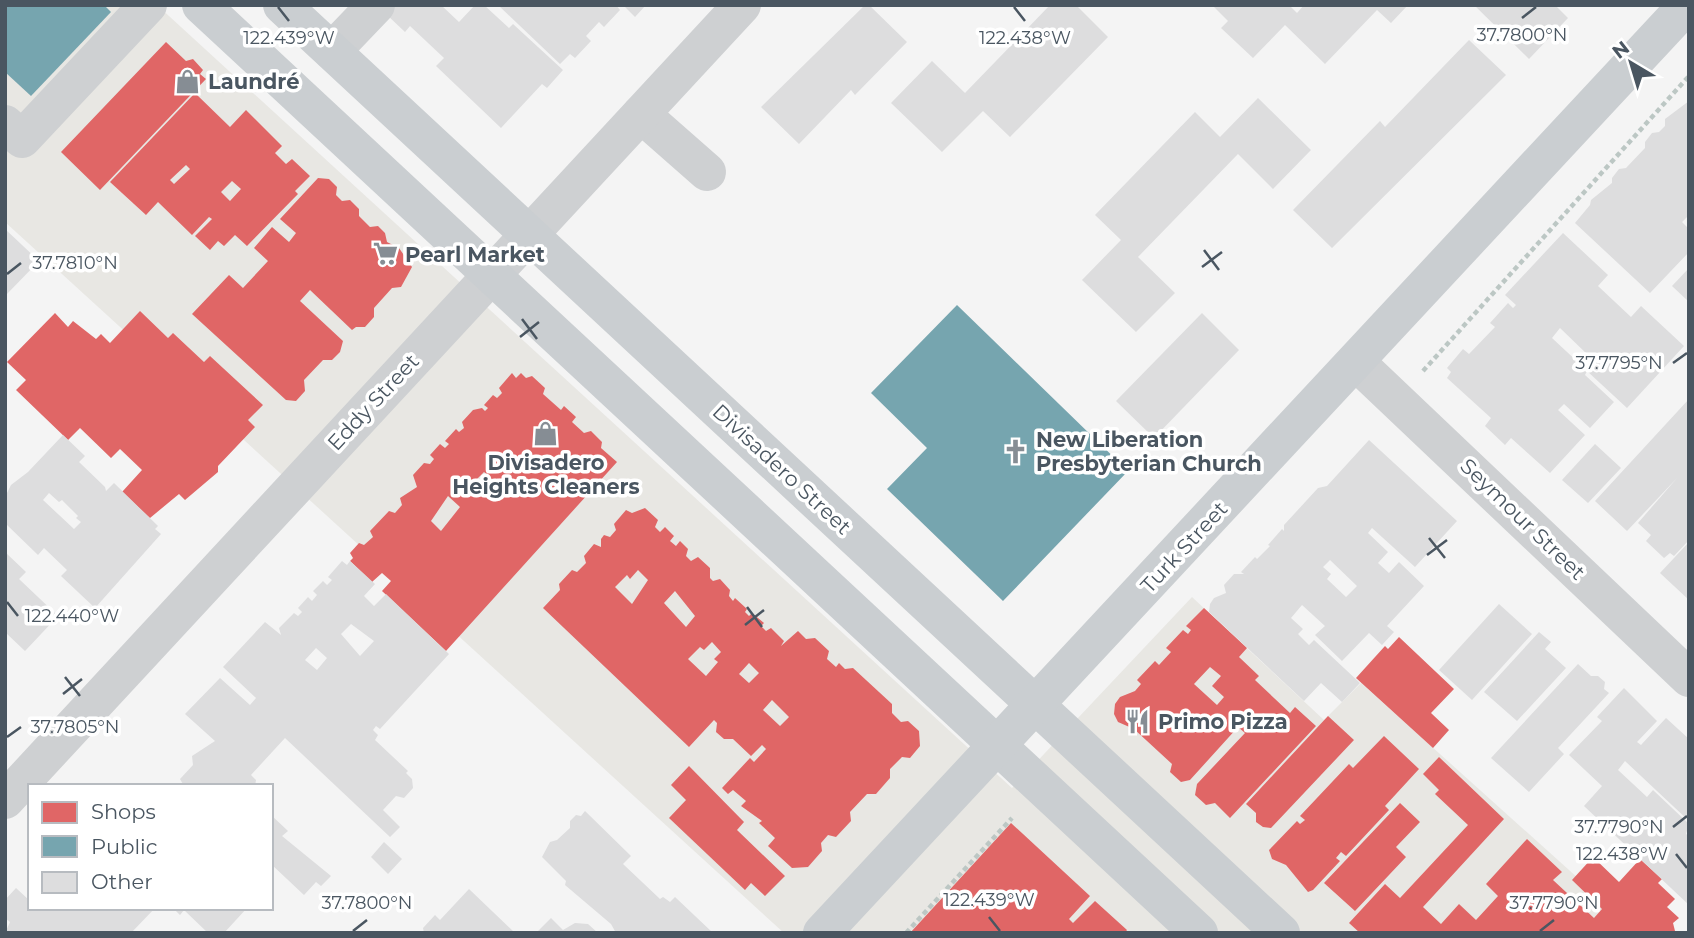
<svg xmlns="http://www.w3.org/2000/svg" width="1694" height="938" font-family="Montserrat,sans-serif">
<rect width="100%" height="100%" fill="#f4f4f4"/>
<!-- commercial -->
<path fill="#e8e7e3" d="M5,5H157L1012,788L1192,597L1324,720L1361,683L1639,933H784L5,222Z"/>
<!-- shops -->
<g fill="#e06666" fill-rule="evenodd">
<path d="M166,42L186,61L193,59L203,70L200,74L206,79L100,190L61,152Z"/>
<path d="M195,93L230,127L246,110L282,146L275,153L286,164L292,159L310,176L295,191L298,194L247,246L235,235L224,246L218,241L210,250L195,236L212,219L209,217L192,235L158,202L146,215L110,182ZM186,165L190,169L174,184L170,180ZM232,181L241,189L230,201L221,192Z"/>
<path d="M318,178L329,179L337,187L336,195L342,201L350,200L359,209V216L370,227L378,226L385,233L387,242L399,248L412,267L401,287L392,288L374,308V317L365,327H356L352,330L310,290L300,301L343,341L340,352L332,360H323L304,380L305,391L296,401L286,400L192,314L229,275L243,288L268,261L254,248L272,227L289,242L296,233L280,219Z"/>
<path d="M140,311L168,338L173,333L204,362L210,356L263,405L248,420L255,427L218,466V472L185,500L179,494L150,518L122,492L142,470L120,449L111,458L80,428L68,440L16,390L26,380L7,362L55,313L68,327L73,321L96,339L101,334L110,343Z"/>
<path d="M512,373L516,378L521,373L526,378L532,376L545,388L543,394L561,410L564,406L576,417L572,422L584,433L591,431L602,442L601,448L617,462L446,651L382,591L391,581L382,573L372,582L350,561L353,558L350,553L359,543L364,545L373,537L370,531L389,511L395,513L402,505L400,498L417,487L413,475L424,463L430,464L434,459L430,455L440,444L445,448L449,444L445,441L456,429L459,432L464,428L462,422L473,410L482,408L485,411L488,408L484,405L493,395L497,398L502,393L499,388ZM484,472L505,491L496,501L475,481ZM448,496L460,507L441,531L431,521Z"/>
<path d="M645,508L658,520L655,527L660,532L665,527L674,536L670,541L676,546L680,541L688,549L686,556L691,561L698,557L710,568V578L713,581L720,579L730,590L729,596L733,601L735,598L747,609L745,612L749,616L752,613L764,623L761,626L766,631L771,628L784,641L781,646L798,631L806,639L815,638L829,651L827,659L836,667L839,663L845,669L853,668L892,704V713L901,722L908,721L919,731L920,746L910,758L902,757L890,769V778L876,794H867L850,812L851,821L836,837L828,835L821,843L822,851L808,867L792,868L768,846L775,838L759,823L762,821L741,806L746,801L733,790L728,794L722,788L750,758L754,762L766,749L762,745L751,756L733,739H724L716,732L717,723L714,720L689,747L543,608L560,590L559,584L572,570L577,572L586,563L584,556L594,544L601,547V539L604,535L610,537L616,530L614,524L626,510L632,513ZM638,570L648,580L632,604L615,587L627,575L630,579ZM675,591L695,616L686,627L664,603ZM712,642L721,652L714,659L718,662L706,676L688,659L700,647L704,650ZM749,663L759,673L749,683L739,674ZM772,700L789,717L780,726L763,710Z"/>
<path d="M1204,608L1247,648L1239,657L1259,676L1255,680L1290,713L1295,707L1316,726L1230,818L1215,803L1206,805L1195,795L1197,784L1245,733L1238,727L1190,780L1181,782L1170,772L1172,764L1134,729L1118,722L1114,714L1115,704L1120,697L1135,691L1141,684L1137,680L1155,661L1159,665L1171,652L1166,648L1183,630L1188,634L1191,630L1186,626ZM1210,667L1221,676L1212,686L1224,697L1217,705L1194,684Z"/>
<path d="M1399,637L1454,689L1431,713L1449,730L1433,748L1356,678L1385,646L1388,649Z"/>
<path d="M1328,716L1354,740L1271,828L1263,827L1256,822V813L1246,804Z"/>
<path d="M1384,736L1419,769L1385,806L1389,810L1346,856L1341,852L1336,858L1340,861L1313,890L1308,892L1286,865L1272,859L1269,850L1297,821L1300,824L1305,820L1300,816L1349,764L1353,768Z"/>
<path d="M1439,757L1504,819L1423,907L1441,924L1459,904L1476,920L1498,896L1486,884L1527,839L1562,872L1553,880L1594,918L1602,909L1572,880L1593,857L1619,882L1640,859L1662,879L1658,883L1675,899L1667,907L1679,918L1673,923L1675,931L1360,933L1349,923L1385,884L1400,898L1468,825L1435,794L1439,790L1423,774Z"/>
<path d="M689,766L744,822L737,830L785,876L765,896L751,883L745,890L669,818L686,800L671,785Z"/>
<path d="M1400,803L1420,822L1396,847L1406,857L1355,911L1324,883Z"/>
<path d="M1011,823L1090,896L1069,919L1073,923L1095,901L1127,930L1125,933H910Z"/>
</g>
<!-- public -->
<g fill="#76a5af">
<path d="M5,5H104L111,12L31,96L5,72Z"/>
<path d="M957,305L1128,471L1003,601L887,489L927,448L871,393Z"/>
</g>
<!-- building -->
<g fill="#ddddde" fill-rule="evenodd">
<path d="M394,5H441L459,22L475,5H484L509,28L513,24L563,70L547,88L542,84L501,128L436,66L444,58L410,26L405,32L386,14Z"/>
<path d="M498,5H616L620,10L604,27L599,22L586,36L591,41L575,58L570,54L560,64Z"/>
<path d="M623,5H646L635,17Z"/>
<path d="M865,5H869L907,42L855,95L851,90L799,144L761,107Z"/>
<path d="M1050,5H1080L1078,7L1108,37L1010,137L983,111L942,152L891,103L932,61L965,93Z"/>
<path d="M1212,5H1289L1297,13L1304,5H1408L1391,23L1377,10L1325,64L1285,25L1253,58L1221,28L1228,21Z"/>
<path d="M1474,5H1555L1568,18L1529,59Z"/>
<path d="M1469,40L1506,75L1332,248L1293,210L1380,121L1385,127Z"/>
<path d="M1258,98L1311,150L1273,189L1238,154L1138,257L1175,293L1136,332L1082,280L1121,240L1095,215L1195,112L1220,137Z"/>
<path d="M1689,101V215L1682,222L1689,229V252L1650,293L1575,223L1590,205L1591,200L1612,183V178L1619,169L1626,168L1645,148V142L1652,133L1659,132L1665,126V119Z"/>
<path d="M5,229L39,261L5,296Z"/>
<path d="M1563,233L1608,275L1598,286L1631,317L1641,306L1684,346L1627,408L1587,371L1585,375L1614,402L1590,428L1564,404L1558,410L1585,435L1550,473L1511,438L1505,445L1485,426L1491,418L1447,378L1451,372L1447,368L1463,349L1469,354L1495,327L1490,323L1508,303L1513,308L1516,305L1505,295ZM1560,328L1589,356L1581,365L1552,338Z"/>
<path d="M1689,268V302L1672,286Z"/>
<path d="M1202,313L1239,350L1154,438L1116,401Z"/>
<path d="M1689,399V540L1674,556L1670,553L1664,558L1646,541L1651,535L1638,523L1677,478L1627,531L1595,501Z"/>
<path d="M63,435L85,456L79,462L105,487L106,491L114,483L158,526L155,529L161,534L95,608L61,576L67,570L44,548L38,555L5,523V497L11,485L28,472ZM49,493L59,502L62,500L78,516L76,518L81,522L74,529L43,500Z"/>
<path d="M1369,440L1457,521L1415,567L1372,528L1368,533L1388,552L1378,563L1389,573L1399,562L1424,586L1387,626L1394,632L1382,645L1369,633L1342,661L1315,635L1325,626L1302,605L1291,618L1303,629L1298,634L1309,645L1314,640L1360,683L1342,702L1321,683L1304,701L1209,612L1210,604L1214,598L1226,593L1224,585L1234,574H1244L1241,572L1255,557L1257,559L1270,546L1268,545L1282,529L1284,531V525L1318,488L1327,486ZM1330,560L1357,586L1346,597L1327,579L1331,574L1323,567Z"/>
<path d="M1595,444L1621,468L1588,503L1562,480Z"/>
<path d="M1689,542V600L1660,573Z"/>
<path d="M5,552L26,572L19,579L58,616L25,651L5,632Z"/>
<path d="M342,561L347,565L350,561L375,584L364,596L374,606L386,594L449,654L380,729L376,726L373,730L378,735L375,740L408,771L406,773L412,779L413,788L404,798L396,796L383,810L400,827L390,837L285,738L251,775L256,780L255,786H184L180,779L193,765L192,756L215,741L185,714L220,678L250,705L256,698L223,667L265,622L281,635L279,628L294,613L298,616L302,612L298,608L308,597L312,601L317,595L313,591L323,581L327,585L332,580L328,577ZM351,624L374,641L360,656L341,634ZM316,648L327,658L317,670L305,660Z"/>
<path d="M1499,604L1532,634L1472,700L1439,670Z"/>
<path d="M1539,632L1551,642L1545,649L1566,668L1517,721L1484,692Z"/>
<path d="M1578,664L1591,676H1598L1605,682L1604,689L1609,693L1558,748L1564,754L1529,792L1491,758Z"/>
<path d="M1624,688L1657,721L1637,742L1641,745L1666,718L1689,739V821L1625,761L1618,770L1647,797L1653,790L1689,824L1686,834L1689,836V905L1584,806L1602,786L1569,755L1602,721L1597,717Z"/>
<path d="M585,811L631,856L623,864L660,899L663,897L670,902L675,897L713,933H616L611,924L565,885L566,881L542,857L550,842L557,840L570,828V821L576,815L581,816Z"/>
<path d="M271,815L288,831L282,836L331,876L321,886L316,882L304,895L271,864Z"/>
<path d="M384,842L402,859L388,874L371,857Z"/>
<path d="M16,888L30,901V908H155L131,933H5L10,922L5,918V900Z"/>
<path d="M469,889L515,933H424L423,928L435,915L440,920Z"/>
<path d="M173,908H247L224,933H208L184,910L180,915Z"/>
<path d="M551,918L563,930L575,923L588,924L598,933H536Z"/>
</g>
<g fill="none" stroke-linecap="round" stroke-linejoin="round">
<!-- path -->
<g stroke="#bcc7c4" stroke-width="4.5" stroke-dasharray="5 3.5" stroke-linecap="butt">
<path d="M1423,371L1689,76"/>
<path d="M906,933L1012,818"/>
</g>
<!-- minor -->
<g stroke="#ced0d2" stroke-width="38">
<path d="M332,51L376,5"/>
<path d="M641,114L707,172"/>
<path d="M5,124L22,139L148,5"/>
<path d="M1356,362L1689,678"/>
<path d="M5,800L742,5"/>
</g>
<!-- major -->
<g stroke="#caced1" stroke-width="38">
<path d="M201,5L1199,933"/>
<path d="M282,5L1281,933"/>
<path d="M822,933L1687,5"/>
</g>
</g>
<!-- ticks -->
<path fill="none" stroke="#4a5661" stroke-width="2.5" d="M278,7L289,21M1014,7L1025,21M1522,18L1536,7M1204,250L1219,270M1202,267L1222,252M7,274L21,263M522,319L537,339M520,337L539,322M1673,363L1687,353M1429,538L1445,558M1427,555L1447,540M7,602L18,616M747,607L762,627M745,625L764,610M65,677L80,696M63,694L82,679M7,737L21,727M1673,827L1687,816M1676,854L1687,868M989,917L1000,931M353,931L367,920M1540,931L1554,920"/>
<!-- icons -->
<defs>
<symbol id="shop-bare" viewBox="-9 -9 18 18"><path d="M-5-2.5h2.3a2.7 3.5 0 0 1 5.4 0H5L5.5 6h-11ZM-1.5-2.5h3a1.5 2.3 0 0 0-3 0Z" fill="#868d94" stroke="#fff" stroke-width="2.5" paint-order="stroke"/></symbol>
<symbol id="supermarket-bare" viewBox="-9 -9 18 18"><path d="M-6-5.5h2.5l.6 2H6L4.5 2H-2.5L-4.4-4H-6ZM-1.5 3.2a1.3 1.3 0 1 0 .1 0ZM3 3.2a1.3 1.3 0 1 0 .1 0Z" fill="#868d94" stroke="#fff" stroke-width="2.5" paint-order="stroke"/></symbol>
<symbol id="church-bare" viewBox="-9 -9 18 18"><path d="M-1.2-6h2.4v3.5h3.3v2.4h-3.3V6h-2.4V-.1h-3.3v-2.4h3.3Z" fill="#868d94" stroke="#fff" stroke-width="2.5" paint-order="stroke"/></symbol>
<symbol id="restaurant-bare" viewBox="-9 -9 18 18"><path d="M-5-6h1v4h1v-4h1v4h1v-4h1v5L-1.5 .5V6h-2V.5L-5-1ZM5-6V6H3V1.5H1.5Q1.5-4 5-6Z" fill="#868d94" stroke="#fff" stroke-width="2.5" paint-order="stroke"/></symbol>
</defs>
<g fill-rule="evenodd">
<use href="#shop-bare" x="170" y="64" width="35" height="35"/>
<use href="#supermarket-bare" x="368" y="236" width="35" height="35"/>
<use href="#shop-bare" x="528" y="416" width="35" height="35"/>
<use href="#church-bare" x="998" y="434" width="35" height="35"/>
<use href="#restaurant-bare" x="1120" y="704" width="35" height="35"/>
</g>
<g text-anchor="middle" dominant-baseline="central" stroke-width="7" stroke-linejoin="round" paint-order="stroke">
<!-- poi labels -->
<g font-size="21" font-weight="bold" fill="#4a5661" stroke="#fff" text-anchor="start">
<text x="208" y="81">Laundré</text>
<text x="405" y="254">Pearl Market</text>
<text x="1036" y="439">New Liberation<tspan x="1036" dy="24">Presbyterian Church</tspan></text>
<text x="546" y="462" text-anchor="middle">Divisadero<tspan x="546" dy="24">Heights Cleaners</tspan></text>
<text x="1158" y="721">Primo Pizza</text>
</g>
<!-- street labels -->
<g font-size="21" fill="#4a5661" stroke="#fff">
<text transform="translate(373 402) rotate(-47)">Eddy Street</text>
<text transform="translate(782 469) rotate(43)">Divisadero Street</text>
<text transform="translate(1523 519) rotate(44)">Seymour Street</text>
<text transform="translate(1184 547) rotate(-47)">Turk Street</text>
</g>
</g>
<g font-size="18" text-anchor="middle" fill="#4a5661" stroke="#fff" stroke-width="7" stroke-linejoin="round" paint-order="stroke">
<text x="1522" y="41">37.7800°N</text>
<text x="289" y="44">122.439°W</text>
<text x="1025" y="44">122.438°W</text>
<text x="75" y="269">37.7810°N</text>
<text x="1619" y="369">37.7795°N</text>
<text x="72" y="622">122.440°W</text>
<text x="75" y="733">37.7805°N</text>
<text x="1619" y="833">37.7790°N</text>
<text x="1622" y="860">122.438°W</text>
<text x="989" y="906">122.439°W</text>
<text x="367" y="909">37.7800°N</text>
<text x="1554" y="909">37.7790°N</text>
</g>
<!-- border -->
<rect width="1694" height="938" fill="none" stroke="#4a5661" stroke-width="14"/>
<!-- legend -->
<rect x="28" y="784" width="245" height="126" fill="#ffffff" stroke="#b7bbc0" stroke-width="2"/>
<rect x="42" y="802" width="35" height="21" fill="#e06666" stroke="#b7bbc0" stroke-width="2"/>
<text x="91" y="819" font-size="21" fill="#4a5661">Shops</text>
<rect x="42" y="836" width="35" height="21" fill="#76a5af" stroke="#b7bbc0" stroke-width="2"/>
<text x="91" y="854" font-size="21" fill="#4a5661">Public</text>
<rect x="42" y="872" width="35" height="21" fill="#ddddde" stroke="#b7bbc0" stroke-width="2"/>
<text x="91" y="889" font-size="21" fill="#4a5661">Other</text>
<!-- north arrow -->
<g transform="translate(1631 63) rotate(322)" stroke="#ffffff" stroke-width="5" paint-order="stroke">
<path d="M0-5L12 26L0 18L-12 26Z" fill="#4a5661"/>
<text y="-10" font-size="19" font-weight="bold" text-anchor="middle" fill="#4a5661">N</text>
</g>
</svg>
